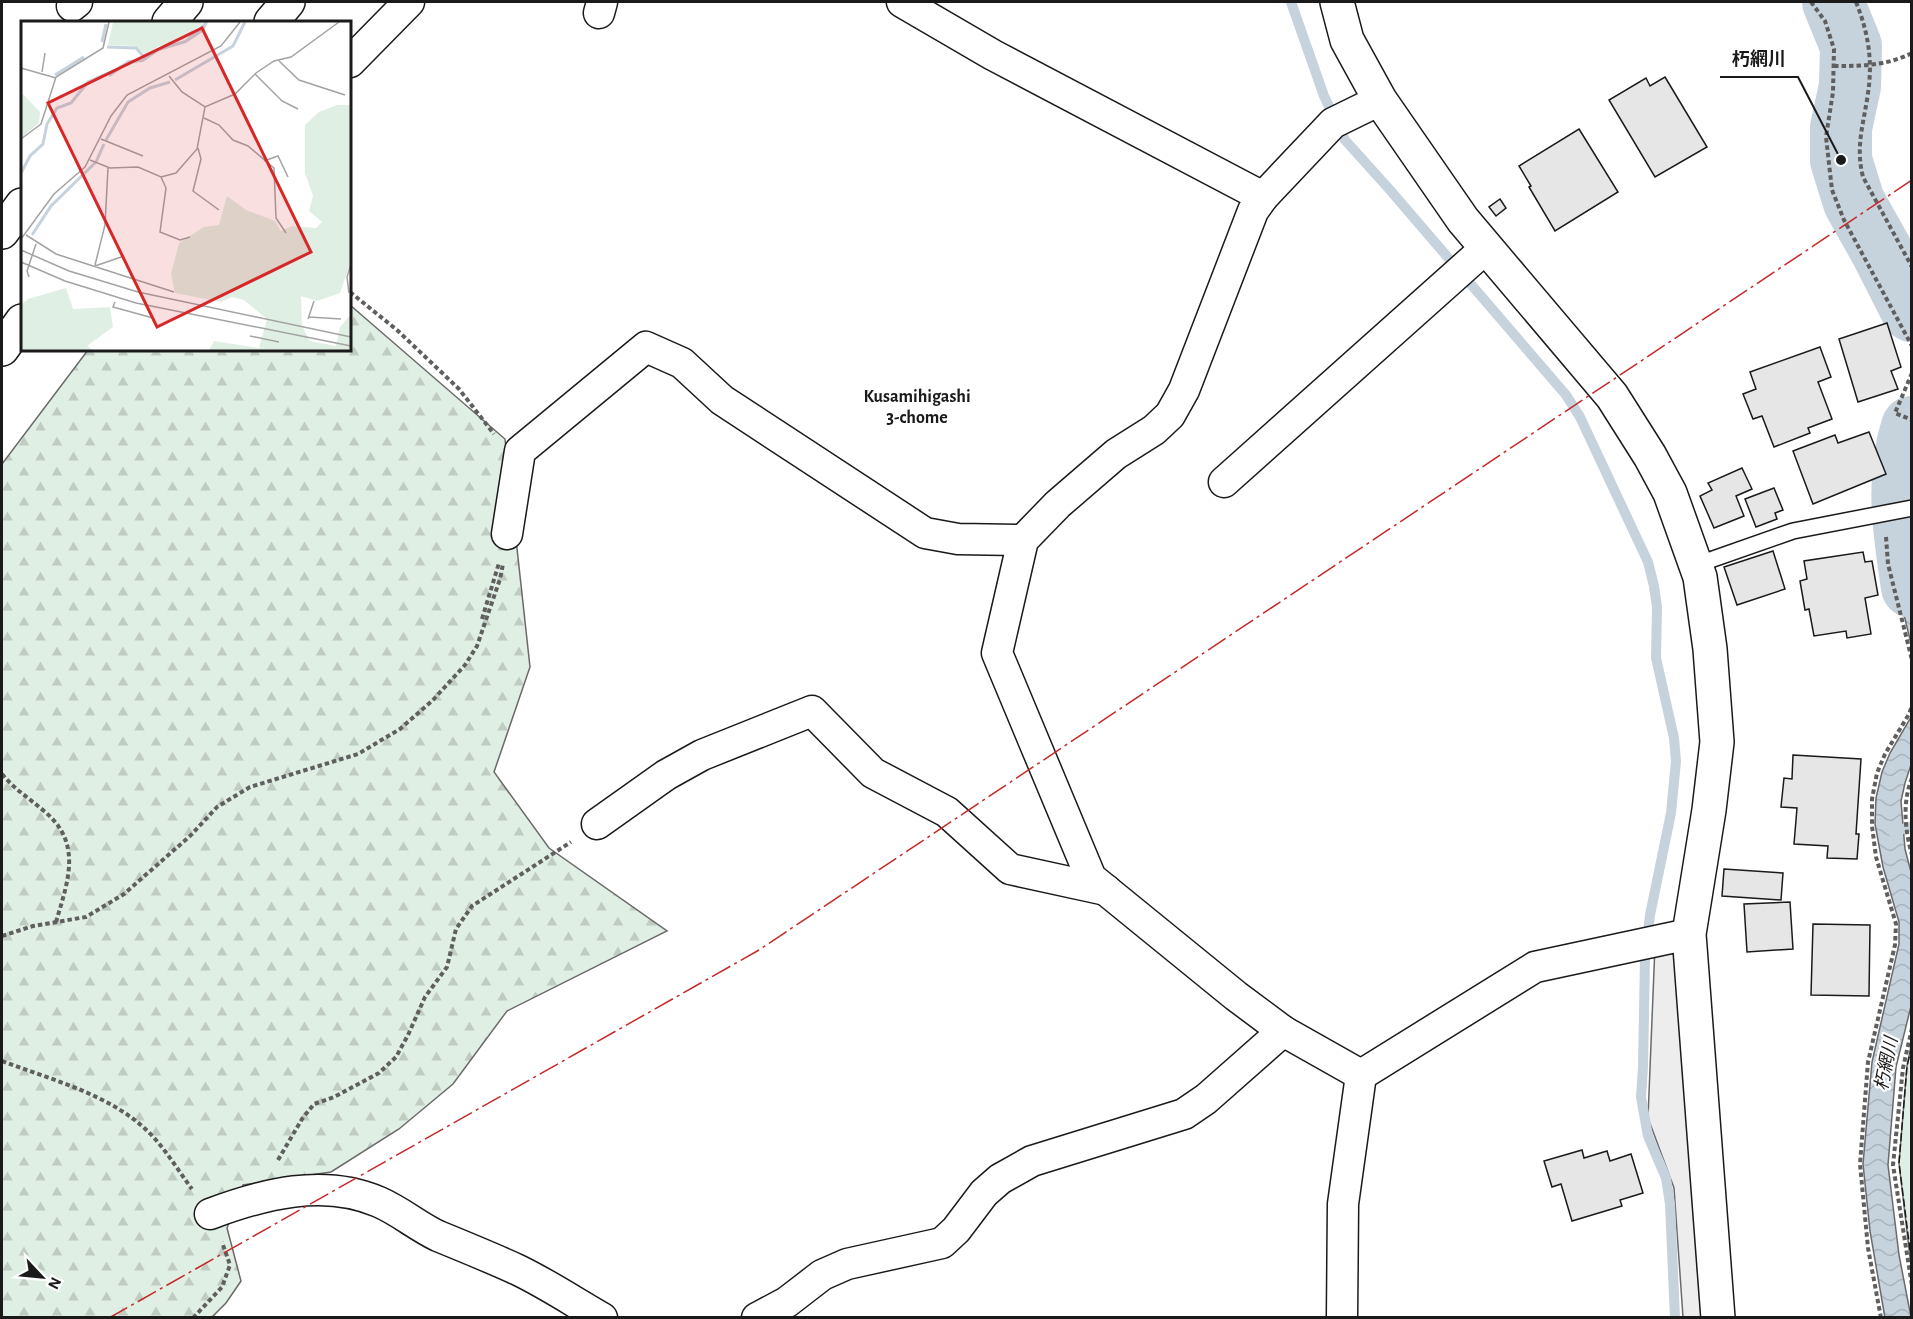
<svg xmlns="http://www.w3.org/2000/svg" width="1913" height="1319" font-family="'Alegreya Sans','Noto Sans JP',sans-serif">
<defs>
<pattern id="forest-firs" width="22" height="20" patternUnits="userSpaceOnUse" patternTransform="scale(1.5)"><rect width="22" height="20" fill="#e0efe3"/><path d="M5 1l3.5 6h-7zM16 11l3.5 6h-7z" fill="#c0ccc2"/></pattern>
<pattern id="water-waves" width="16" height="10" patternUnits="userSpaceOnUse" patternTransform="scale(1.5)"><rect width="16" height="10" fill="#c6d2dc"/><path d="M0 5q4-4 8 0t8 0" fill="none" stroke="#aab4bc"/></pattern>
</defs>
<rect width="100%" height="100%" fill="#fff"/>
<!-- forest -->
<path fill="url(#forest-firs)" stroke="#6a6a6a" stroke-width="1.5" d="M350,305L505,439L530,667L494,772L549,848L667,931L507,1011L453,1084L399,1129L331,1172L243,1185L227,1228L241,1281L226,1303L212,1317H2V464L88,350H350Z"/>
<!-- park -->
<path fill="#e0efe3" stroke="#6a6a6a" stroke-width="1.5" d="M1911,1046V1266L1899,1163L1907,1066Z"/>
<!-- parking -->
<path fill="#ededed" stroke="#6a6a6a" stroke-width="1.5" d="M1655,945L1670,951L1675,956L1701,1317H1683L1674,1188L1648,1118Z"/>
<!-- water -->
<g fill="url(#water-waves)" stroke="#6a6a6a" stroke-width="1.5">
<path d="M1911,514V644L1892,564L1889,518Z"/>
<path d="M1911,717V765L1905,783L1901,801L1905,849L1911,872L1912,1002L1896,1067L1888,1165L1899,1255L1911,1317L1885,1318L1870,1231L1863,1164L1872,1062L1899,944V922L1883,867L1875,824L1876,798L1882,772L1890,753Z"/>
</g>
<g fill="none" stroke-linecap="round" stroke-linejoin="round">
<!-- stream -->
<g stroke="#c6d2dc" stroke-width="10">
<path d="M1291,2L1324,96L1345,140L1390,190L1566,395L1580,417L1648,562L1654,586L1657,607L1656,658L1674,738L1676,761L1671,813L1650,915L1645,959L1643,1067L1641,1097L1648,1136L1666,1178L1670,1204L1675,1318"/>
<path d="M1893,832L1912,826"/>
</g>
<!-- river -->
<g stroke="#c6d2dc" stroke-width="62">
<path d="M1833,2L1851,46L1850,86L1841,128V160L1854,202L1881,250L1912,311"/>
<path d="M1912,427C1895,479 1904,534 1912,587"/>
</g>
</g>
<!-- building -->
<g fill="#e6e6e6" stroke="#1a1a1a" stroke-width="1.5">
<path d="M1665,77L1707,147L1655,177L1609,100L1646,78L1650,86Z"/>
<path d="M1579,129L1618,192L1555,231L1529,187L1531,186L1519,166Z"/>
<path d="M1500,199L1506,208L1496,216L1489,207Z"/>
<path d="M1887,323L1901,367L1891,371L1898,389L1858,402L1839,339Z"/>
<path d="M1820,347L1831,377L1818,382L1832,419L1808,428L1810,433L1774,447L1762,416L1753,419L1743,394L1756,389L1750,372Z"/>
<path d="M1869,432L1886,474L1813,504L1793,451L1835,435L1838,443Z"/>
<path d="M1742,468L1752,489L1736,496L1744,516L1714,528L1700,496L1712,490L1708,483Z"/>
<path d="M1774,488L1783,510L1775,513L1777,519L1756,527L1745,499Z"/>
<path d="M1773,551L1785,589L1737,605L1724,567Z"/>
<path d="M1863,552L1865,562L1872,561L1878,595L1865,598L1871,634L1847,638L1846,631L1814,636L1809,609L1805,610L1800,581L1807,579L1804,561Z"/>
<path d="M1793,755L1861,759L1856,834H1859L1857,859L1827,858L1828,846L1794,844L1797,808L1781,807L1784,778L1792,779Z"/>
<path d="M1724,869L1783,873L1781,900L1722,896Z"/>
<path d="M1790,902L1793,949L1747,952L1744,904Z"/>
<path d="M1813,924L1870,925L1869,996L1811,995Z"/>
<path d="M1582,1150L1584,1158L1607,1151L1610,1161L1631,1154L1643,1193L1620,1200L1622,1206L1572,1221L1561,1184L1552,1187L1544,1161Z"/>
</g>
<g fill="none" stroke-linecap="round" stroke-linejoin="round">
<defs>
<path id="service" d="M1696,565L1793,531L1912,508"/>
<g id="minor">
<path d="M902,2L993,55L1263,197"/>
<path d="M72,6L77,2"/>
<path d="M599,13L602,2"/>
<path d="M350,62L409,2"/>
<path d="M1224,482L1486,248"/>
<path d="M507,534L520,451L646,347L682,363L722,400L925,533L958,539L1023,540"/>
<path d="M597,824L666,775L702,755L812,711L873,773L947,812L1010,869L1106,890"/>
<path d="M1361,1075L1283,1031L1236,996L1091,878L997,653L1023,540L1058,504L1116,454L1154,430L1170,415L1184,390L1253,211L1263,197L1333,123L1380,100"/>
<path d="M210,1214C263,1194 324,1178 379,1202C400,1211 417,1226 438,1236C465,1247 492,1258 518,1270C547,1284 574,1302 602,1318"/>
<path d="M757,1318L787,1302L822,1275L847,1264L942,1243L956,1230L984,1193L1000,1179L1032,1161L1184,1114L1206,1099L1283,1031"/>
<path d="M1342,1318L1343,1204L1361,1075L1535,967L1689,934"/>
</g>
<path id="tertiary" d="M1337,2L1347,40L1380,100L1463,220L1612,396L1650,456L1670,493L1700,577L1710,649L1717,742L1709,810L1689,934L1718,1318"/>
<g id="motorway">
<path d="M169,22L186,2"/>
<path d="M271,22L288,2"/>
<path d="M2,232L22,205"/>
<path d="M2,349L22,321"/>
</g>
</defs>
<!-- service casing -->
<use href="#service" stroke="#1a1a1a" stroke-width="18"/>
<!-- minor casing -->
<use href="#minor" stroke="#1a1a1a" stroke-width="33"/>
<!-- tertiary casing -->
<use href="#tertiary" stroke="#1a1a1a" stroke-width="36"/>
<!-- motorway casing -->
<use href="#motorway" stroke="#1a1a1a" stroke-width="36"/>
<!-- path -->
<g stroke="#5f5f5f" stroke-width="4" stroke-dasharray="4.5 3" stroke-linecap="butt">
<path d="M1811,2L1825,21L1834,49L1833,92L1826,137L1832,190L1844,220L1912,346"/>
<path d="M1856,2C1868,32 1873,60 1868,93C1864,123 1855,146 1863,177L1912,267"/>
<path d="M1834,66C1861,66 1886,66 1912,53"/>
<path d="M350,292L397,330L459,389L494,434"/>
<path d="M1912,373L1895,413L1912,420"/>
<path d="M1886,537L1888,564L1912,660"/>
<path d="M482,619L499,563"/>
<path d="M2,774C14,789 29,798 44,811C83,843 68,881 56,922"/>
<path d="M1912,778C1902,802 1905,831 1912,855"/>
<path d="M2,936L33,926L86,917L124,894L190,836L217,807L250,787L358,754L400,729L433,700L465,665L477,646L500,579L503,564"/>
<path d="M1912,1028L1903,1068L1893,1165L1912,1286"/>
<path d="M2,1061C54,1081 118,1096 156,1140C169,1155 180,1173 192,1189"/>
<path d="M278,1160L302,1119L314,1104L334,1097L379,1073L396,1057L408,1035L425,997L447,967L456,929L472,906L571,842"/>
<path d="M193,1318L222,1287L230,1265L222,1242"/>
<path d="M1881,1318L1868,1248L1860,1164L1868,1062L1895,945L1896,924L1876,857L1872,826V799L1877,773L1885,754L1909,714L1912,706"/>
</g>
<!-- service -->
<use href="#service" stroke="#fff" stroke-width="15"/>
<!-- minor -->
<use href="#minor" stroke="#fff" stroke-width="30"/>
<!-- tertiary -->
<use href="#tertiary" stroke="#fff" stroke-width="33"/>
<!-- motorway -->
<use href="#motorway" stroke="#fff" stroke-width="33"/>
<!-- fence -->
<path stroke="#1a1a1a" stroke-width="1.5" stroke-dasharray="8 3" stroke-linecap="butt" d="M1912,1046L1907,1066L1899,1163L1912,1266"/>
<!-- power -->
<path stroke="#c62828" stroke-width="1.5" stroke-dasharray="21 4.5 3 4.5" stroke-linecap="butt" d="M109,1318L759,950L1912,180"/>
</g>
<g text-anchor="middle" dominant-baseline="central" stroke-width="4.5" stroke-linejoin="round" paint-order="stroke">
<!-- neighbourhood labels -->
<g font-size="18" font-weight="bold" fill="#1a1a1a" stroke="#fff">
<text x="917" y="397">Kusamihigashi<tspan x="917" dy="21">3-chome</tspan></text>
</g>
<!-- water labels -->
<g font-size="18" font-style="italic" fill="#1a1a1a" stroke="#fff">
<text transform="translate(1887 1064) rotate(-79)">朽網川</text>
</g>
</g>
<!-- overview -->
<g transform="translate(21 21)">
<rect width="330" height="330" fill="#fff"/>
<path d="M0,71L19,91L18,102L0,117ZM316,84H330V240L319,272L296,280L280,275L281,305L289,320L315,325L319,306L330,293V329H188L193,320L238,327L246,298L223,279L211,276L200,281L154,272L150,253L158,222L183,206L198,204L206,175L225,189L254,200L260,210L271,205L295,207L301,201L288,190L292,175L284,152V104L298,91ZM45,267L52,288L89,286L92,306L66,325L71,329H0V284L7,278Z" fill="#e0efe3"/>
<path d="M92,1H183L163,18L136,26L125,34L114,25L87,24Z" fill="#e0efe3"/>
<path d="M184,1H187L183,10L165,22L138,30L122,41L108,42L89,56L87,53L107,39L121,38L137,27L164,19Z" fill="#c6d2dc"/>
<path fill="none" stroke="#c6d2dc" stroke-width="3" d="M81,21L85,3M86,26L115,27L124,37M34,54L63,36M154,59L212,25L224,1M85,119L107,81L129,67L149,61M0,152L9,135L22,123L26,103L36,87L50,82L67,61L95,49M11,214L30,185L75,141L83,123"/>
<path fill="none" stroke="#a3a3a3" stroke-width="1.5" d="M258,40L278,59L324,74M0,47L35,57M21,51L24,32M234,53L261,80L277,88M148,55L161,71L184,86L214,73L235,52L253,40L270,36L318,1M183,97L198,104L212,119L227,125L253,147L255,197L265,212M0,118L20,103L35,56L82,27L88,1M80,118L122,135M177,127L180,138L172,170L198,189M69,139L89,147L117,146L140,156L155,152L176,128L184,86M243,140L257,135L267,156M140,156L145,167L139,211L159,219L169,216M5,214L35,233L153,271M0,218L33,173L64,146L90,95L106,74L200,25L219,1M0,229L48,250L117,271L330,316M0,241L44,260L115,282L330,325M74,244L84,204L87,147M74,245L103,235M8,256L6,250L15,223M328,272L326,256L330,243M94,281L92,286L132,297M288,296L320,298M287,298L293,280M229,315L258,321"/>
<path fill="#d62828" fill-opacity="0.15" stroke="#d62828" stroke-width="3" d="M181,7L290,231L136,306L27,82Z"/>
<rect width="330" height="330" fill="none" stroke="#1a1a1a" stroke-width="3"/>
</g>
<!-- callouts -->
<path fill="none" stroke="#1a1a1a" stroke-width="2" d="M1841 160L1798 77H1720"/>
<circle fill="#1a1a1a" stroke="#fff" stroke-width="2" cx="1841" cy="160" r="6"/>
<g font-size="18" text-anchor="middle" font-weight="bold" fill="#1a1a1a" stroke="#fff" stroke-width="4.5" stroke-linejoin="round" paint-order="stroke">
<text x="1759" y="65">朽網川</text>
</g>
<!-- border -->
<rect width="1913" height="1319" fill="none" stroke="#1a1a1a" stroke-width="6"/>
<!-- north arrow -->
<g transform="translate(42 1277) rotate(116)" stroke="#ffffff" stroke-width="4.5" paint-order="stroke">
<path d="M0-4.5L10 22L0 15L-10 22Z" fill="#1a1a1a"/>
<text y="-9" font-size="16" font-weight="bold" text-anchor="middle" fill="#1a1a1a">N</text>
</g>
</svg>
